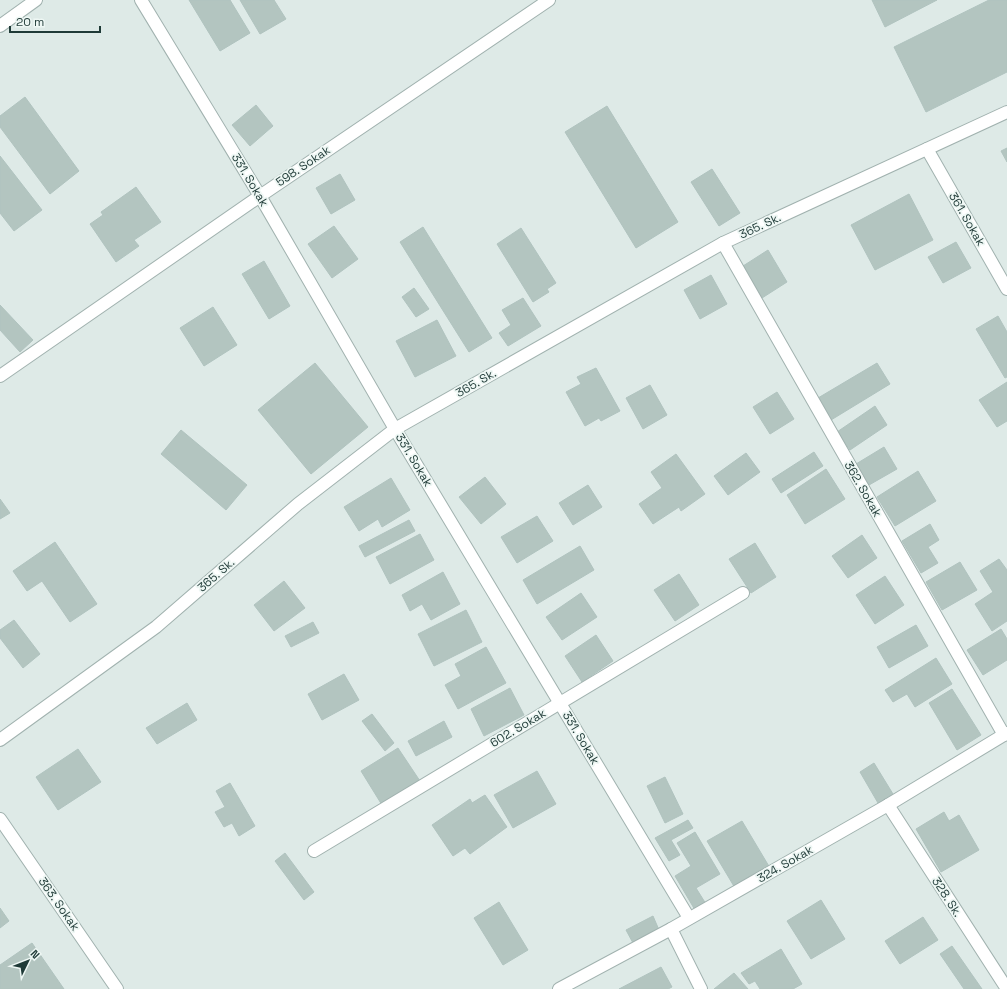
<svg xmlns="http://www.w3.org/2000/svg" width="1007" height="989" font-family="'Space Grotesk',sans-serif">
<rect width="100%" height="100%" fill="#deeae7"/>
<!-- building -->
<g fill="#b3c5c0" stroke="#b0c3bf">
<path d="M189,0H230L250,33L220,51Z"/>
<path d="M240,0H274L286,19L260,34Z"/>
<path d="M872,0H937L885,27Z"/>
<path d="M989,0H1006L1007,1V72L926,112L894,47Z"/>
<path d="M25,97L79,171L50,194L0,127V116Z"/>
<path d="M256,105L273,126L250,146L232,125Z"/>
<path d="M607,106L678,222L636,248L565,132Z"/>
<path d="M1007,148V162L1001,151Z"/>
<path d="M0,156L42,210L14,231L0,213Z"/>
<path d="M712,169L740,213L719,226L691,182Z"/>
<path d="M340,174L355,200L331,214L316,188Z"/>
<path d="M136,187L161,222L134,240L139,246L116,262L90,224L103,215L101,212Z"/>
<path d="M909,194L933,240L875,270L851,225Z"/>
<path d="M334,226L358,259L332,278L308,244Z"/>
<path d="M423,227L492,338L469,352L400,242Z"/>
<path d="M521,228L556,283L547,289L549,292L533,302L497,244Z"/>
<path d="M956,242L971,268L943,283L928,257Z"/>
<path d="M768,250L787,282L762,298L743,266Z"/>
<path d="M264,261L290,306L269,319L242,274Z"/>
<path d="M711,275L727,304L700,319L684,290Z"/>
<path d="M414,288L429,309L416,317L402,297Z"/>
<path d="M523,298L541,326L508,346L499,333L511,325L502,310Z"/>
<path d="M0,305L33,340L20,352L0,330Z"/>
<path d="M213,307L237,345L204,366L180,328Z"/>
<path d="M998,316L1007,332V377L1005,378L976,329Z"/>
<path d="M437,320L456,356L415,377L396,341Z"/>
<path d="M315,363L368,427L311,474L258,410Z"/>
<path d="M877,363L890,384L831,420L818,398Z"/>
<path d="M596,368L620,411L601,421L599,418L585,426L566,392L581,384L577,377Z"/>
<path d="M1007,382V421L997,427L979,400Z"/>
<path d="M650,385L667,415L643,429L626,398Z"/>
<path d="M777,392L794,419L770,434L753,407Z"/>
<path d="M875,406L887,425L850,450L837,432Z"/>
<path d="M181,430L247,485L226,510L161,454Z"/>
<path d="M884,447L897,469L869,485L856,464Z"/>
<path d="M814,452L823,466L781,493L772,479Z"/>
<path d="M746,453L760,472L728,495L714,476Z"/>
<path d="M676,454L705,494L681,511L679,507L653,524L639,504L662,488L651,472Z"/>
<path d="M826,469L845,499L805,524L787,495Z"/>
<path d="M918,471L936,501L895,526L877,497Z"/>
<path d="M485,477L506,504L481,524L459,497Z"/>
<path d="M391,478L410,510L382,527L378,519L359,531L344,507Z"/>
<path d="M588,485L602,507L573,525L559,503Z"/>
<path d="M0,499L10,513L0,519Z"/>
<path d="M537,516L553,541L517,563L501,537Z"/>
<path d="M409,520L415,531L365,557L359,546Z"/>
<path d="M930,524L939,540L928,547L938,563L921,573L902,541Z"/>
<path d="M420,534L434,560L390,584L376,557Z"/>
<path d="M862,535L877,558L848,578L832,556Z"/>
<path d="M55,542L97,604L70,622L42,581L27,591L13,571Z"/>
<path d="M755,543L776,577L751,593L729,559Z"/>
<path d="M580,546L594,570L537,604L523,580Z"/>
<path d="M999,559L1007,570V621L992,631L975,604L993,592L980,571Z"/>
<path d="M960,562L977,590L942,610L926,582Z"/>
<path d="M443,572L460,604L431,620L422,604L410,611L402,595Z"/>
<path d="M679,574L699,605L675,621L654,590Z"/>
<path d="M885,576L904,605L875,624L856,595Z"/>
<path d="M284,581L305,608L274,631L254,605Z"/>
<path d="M581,593L597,617L562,640L546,617Z"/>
<path d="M466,610L482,642L434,666L418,634Z"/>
<path d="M14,620L40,654L23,668L0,638V630Z"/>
<path d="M313,622L319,633L291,647L285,636Z"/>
<path d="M916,625L928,646L889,668L877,647Z"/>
<path d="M1001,629L1007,639V660L983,675L967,650Z"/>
<path d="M596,635L613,661L582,682L565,656Z"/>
<path d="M486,647L506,683L458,709L445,685L461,676L455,664Z"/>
<path d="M936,658L952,684L915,707L907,694L893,702L885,690Z"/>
<path d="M344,674L359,700L322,720L308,694Z"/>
<path d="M510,688L524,715L484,736L471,709Z"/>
<path d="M952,689L981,735L957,750L929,703Z"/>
<path d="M187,703L197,720L157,744L146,728Z"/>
<path d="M372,714L394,743L385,751L362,721Z"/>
<path d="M444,721L452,737L416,756L408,741Z"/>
<path d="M398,748L420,781L382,805L361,771Z"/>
<path d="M78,749L101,782L58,810L36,777Z"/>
<path d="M874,763L893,794L878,803L860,772Z"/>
<path d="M537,771L556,804L513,828L494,795Z"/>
<path d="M665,777L683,814L665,823L647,786Z"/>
<path d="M230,783L255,826L239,836L232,823L224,827L215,812L225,807L216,791Z"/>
<path d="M485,795L507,827L470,854L465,848L453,856L432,825L470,799L472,803Z"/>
<path d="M944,812L949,821L959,815L979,850L941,872L916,829Z"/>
<path d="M688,820L693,828L671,840L680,855L669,861L655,838Z"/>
<path d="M742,821L770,868L735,888L707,841Z"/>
<path d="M695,832L720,874L696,888L706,904L695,910L675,876L691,866L677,843Z"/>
<path d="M285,853L314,892L304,900L275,861Z"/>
<path d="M821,900L845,939L811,959L787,921Z"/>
<path d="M499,902L528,950L503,965L474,918Z"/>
<path d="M0,908L9,921L0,928Z"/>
<path d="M653,916L659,930L633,943L626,930Z"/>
<path d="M923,917L938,940L900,964L885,941Z"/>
<path d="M32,943L64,989H0V965Z"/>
<path d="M952,946L982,989H964L940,954Z"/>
<path d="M781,949L802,984L793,989H760L755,981L749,984L741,973Z"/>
<path d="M661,967L672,987L668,989H619Z"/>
<path d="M734,973L748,989H714Z"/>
</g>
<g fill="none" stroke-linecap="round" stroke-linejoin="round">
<defs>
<g id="minor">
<path d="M141,0L260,196L395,429L689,918"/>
<path d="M0,26L36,0"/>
<path d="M927,149L1007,289"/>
<path d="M723,243L1004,735"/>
<path d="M0,376L260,196L549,0"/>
<path d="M0,740L156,627L298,504L395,429L723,243L1007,112"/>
<path d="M888,805L1007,989"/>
<path d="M0,819L117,989"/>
<path d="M314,851L743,593"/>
<path d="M671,929L701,989"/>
<path d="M559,989L671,929L888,805L1007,733"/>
</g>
</defs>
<!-- minor casing -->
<use href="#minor" stroke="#a1b2af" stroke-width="14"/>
<!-- minor -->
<use href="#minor" stroke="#fff" stroke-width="12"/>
</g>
<g text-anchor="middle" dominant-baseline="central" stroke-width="3.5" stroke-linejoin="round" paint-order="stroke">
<!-- street labels -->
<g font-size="12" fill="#1f3a37" stroke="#eef7f4">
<text transform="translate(303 166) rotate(-34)">598. Sokak</text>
<text transform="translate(250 180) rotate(59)">331. Sokak</text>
<text transform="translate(967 219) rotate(60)">361. Sokak</text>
<text transform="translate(760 226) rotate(-25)">365. Sk.</text>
<text transform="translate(476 383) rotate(-30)">365. Sk.</text>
<text transform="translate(414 460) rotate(59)">331. Sokak</text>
<text transform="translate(863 489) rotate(60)">362. Sokak</text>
<text transform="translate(216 575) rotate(-41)">365. Sk.</text>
<text transform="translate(518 728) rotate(-31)">602. Sokak</text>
<text transform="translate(581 738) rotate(59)">331. Sokak</text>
<text transform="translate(785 864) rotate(-30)">324. Sokak</text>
<text transform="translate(947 897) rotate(57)">328. Sk.</text>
<text transform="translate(59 904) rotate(55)">363. Sokak</text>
</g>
</g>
<!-- north arrow -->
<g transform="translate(28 961) rotate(47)" stroke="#eef7f4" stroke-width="3" paint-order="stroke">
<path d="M0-3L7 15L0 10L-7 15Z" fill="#1f3a37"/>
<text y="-6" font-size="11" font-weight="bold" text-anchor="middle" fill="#1f3a37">N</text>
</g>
<!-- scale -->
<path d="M10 26v6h90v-6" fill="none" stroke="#1f3a37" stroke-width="2"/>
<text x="16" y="26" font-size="12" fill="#1f3a37" stroke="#eef7f4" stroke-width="3" paint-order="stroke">20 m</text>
</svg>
